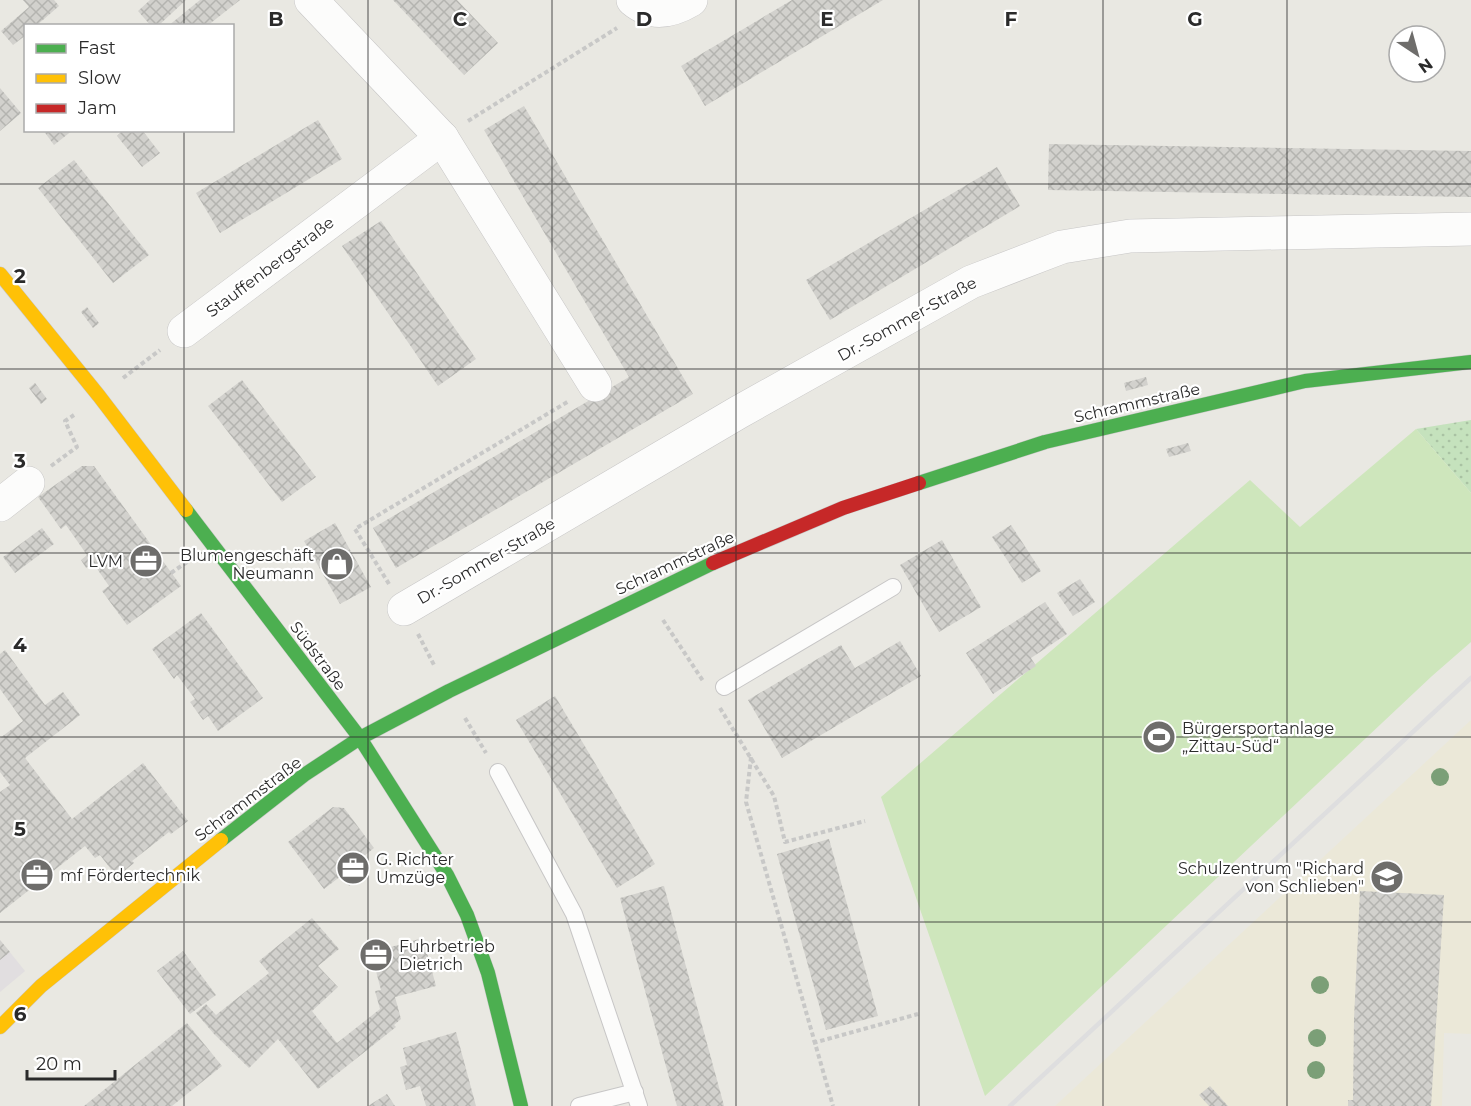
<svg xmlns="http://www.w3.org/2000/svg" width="1471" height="1106" font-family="Montserrat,sans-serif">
<defs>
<pattern id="grass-dots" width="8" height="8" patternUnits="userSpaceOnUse" patternTransform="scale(1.5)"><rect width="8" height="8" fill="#c5e2bd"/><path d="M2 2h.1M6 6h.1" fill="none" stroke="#a9c2a3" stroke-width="1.8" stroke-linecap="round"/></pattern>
<pattern id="building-cross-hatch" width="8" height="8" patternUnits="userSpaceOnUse" patternTransform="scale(1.5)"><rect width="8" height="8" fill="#d2d1cd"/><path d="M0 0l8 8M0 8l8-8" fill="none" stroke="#b4b4b0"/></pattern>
</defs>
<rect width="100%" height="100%" fill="#e9e8e2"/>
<!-- industrial -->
<path fill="#e1dee0" d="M0,940L25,971L0,992Z"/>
<!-- education -->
<path fill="#ebe8d8" d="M1471,720V1034L1444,1033L1442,1106H1055Z"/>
<!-- grass -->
<path fill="url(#grass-dots)" d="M1471,420V493L1416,429Z"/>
<!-- pitch -->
<path fill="#cee6bc" d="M1416,429L1471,493V642L1432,676L985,1096L881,797L1250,480L1300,527Z"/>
<!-- building -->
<g fill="url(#building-cross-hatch)">
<path d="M23,0H54L59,6L36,26H26V35L13,45L1,31L29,7Z"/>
<path d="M150,0H186L158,26H151L138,11Z"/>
<path d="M200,0H240L207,26H168Z"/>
<path d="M393,0H457L498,43L464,75Z"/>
<path d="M792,0H883L705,106L681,66Z"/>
<path d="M0,88L21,113L0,131Z"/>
<path d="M524,106L693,394L396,568L373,528L629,377L484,130Z"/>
<path d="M318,120L342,159L220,233L196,193Z"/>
<path d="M43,130H73L54,145Z"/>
<path d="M123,130H142L160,153L142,167L117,136Z"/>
<path d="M1049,144L1471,151V197L1048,190Z"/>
<path d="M74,160L149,255L113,283L38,188Z"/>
<path d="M997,167L1020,206L830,320L806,280Z"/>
<path d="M381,221L476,359L438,386L342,246Z"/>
<path d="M87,307L99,323L93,328L81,312Z"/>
<path d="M1146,377L1148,385L1126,391L1124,383Z"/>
<path d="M242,380L316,477L282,502L208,406Z"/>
<path d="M35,383L47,399L41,404L29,388Z"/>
<path d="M1188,443L1191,451L1169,457L1166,449Z"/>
<path d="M82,466H94L181,586L127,625L102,591L109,586L93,563L86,568L81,560L87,555L66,525L61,529L38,497Z"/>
<path d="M335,523L371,587L340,604L304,541Z"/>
<path d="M1011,525L1041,571L1022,583L992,537Z"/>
<path d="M42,528L54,544L15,573L3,557Z"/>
<path d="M942,540L981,607L939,632L900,565Z"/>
<path d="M1080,579L1095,602L1073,616L1057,593Z"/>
<path d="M1045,602L1067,634L1031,658L1036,666L993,694L966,653Z"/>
<path d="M201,613L263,698L218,731L208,716L203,720L190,702L195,699L177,675L174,679L152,649Z"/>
<path d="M900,641L921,676L782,758L748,700L841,645L855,668Z"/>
<path d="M5,650L45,705L63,692L80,715L25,758L72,819L143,763L188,821L171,834L169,832L132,861L134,863L117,877L100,855L95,858L85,846L0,913V792L10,785L0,772V738L23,721L0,689V654Z"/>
<path d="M555,696L655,864L617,888L516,720Z"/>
<path d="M333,807L344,808L374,848L358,861L366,872L349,886L341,876L324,889L288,842Z"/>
<path d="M829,839L878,1016L826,1030L777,854Z"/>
<path d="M664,886L723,1102L724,1106H677L639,969L620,898Z"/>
<path d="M1360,891L1444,895L1431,1106H1348V1100H1353L1354,1019Z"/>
<path d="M312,918L339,949L318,966L338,987L312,1011L337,1043L380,1009L375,991L381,990L373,960L382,958L380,950L423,938L436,986L395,997L401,1019L394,1025L396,1027L318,1089L278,1039L249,1068L214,1034L196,1013L206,1004L216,1015L269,973L259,961Z"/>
<path d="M0,940L10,952L0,960Z"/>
<path d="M183,951L216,995L190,1014L157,971Z"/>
<path d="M187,1023L222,1066L172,1106H84Z"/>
<path d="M456,1032L476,1106H426L420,1086L406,1090L400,1067L407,1065L403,1048Z"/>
<path d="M1210,1086L1228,1106H1209L1199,1095Z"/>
<path d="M387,1094L395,1106H368Z"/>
</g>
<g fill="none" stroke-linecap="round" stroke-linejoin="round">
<defs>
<g id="lane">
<path d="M724,687L893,587"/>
<path d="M498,772L574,914L639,1106"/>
<path d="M579,1106L635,1092"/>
</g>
<g id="street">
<path d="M311,0L442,138L595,385"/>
<path d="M633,0C652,16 671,12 691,0"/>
<path d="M184,331L442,138"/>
<path d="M0,505L28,483"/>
<path d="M404,609L739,412L971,282L1062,247L1130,236L1471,229"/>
</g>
<g id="fast">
<path d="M919,483L1045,442L1305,381L1471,362"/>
<path d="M186,510L360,738L447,875L467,915L488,973L521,1106"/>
<path d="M221,840L304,775L360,738L449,691L713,563"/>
</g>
<g id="slow">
<path d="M0,274L99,396L186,510"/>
<path d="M0,1027L41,986L221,840"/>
</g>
<path id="jam" d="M713,563L843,508L919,483"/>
</defs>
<!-- lane casing -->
<use href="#lane" stroke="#c7c6c6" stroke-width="18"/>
<!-- street casing -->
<use href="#street" stroke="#c7c6c6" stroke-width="34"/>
<!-- fast casing -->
<use href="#fast" stroke="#c7c6c6" stroke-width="15"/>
<!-- slow casing -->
<use href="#slow" stroke="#c7c6c6" stroke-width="15"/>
<!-- jam casing -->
<use href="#jam" stroke="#c7c6c6" stroke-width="15"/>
<!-- path -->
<g stroke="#c8c8c7" stroke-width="4" stroke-dasharray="4.5 3" stroke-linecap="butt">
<path d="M468,121L617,28"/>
<path d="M123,378L160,350"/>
<path d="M51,466L77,447L65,421L74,415"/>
<path d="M171,573L187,562"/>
<path d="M389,584L355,529L569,401"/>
<path d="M663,620L703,681"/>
<path d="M418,634L434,665"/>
<path d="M720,708L774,796L785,842L865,821"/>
<path d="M465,718L486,753"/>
<path d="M751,757L746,802L833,1106"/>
<path d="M813,1043L918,1014"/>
</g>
<!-- lane -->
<use href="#lane" stroke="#fcfcfb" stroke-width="16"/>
<!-- street -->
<use href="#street" stroke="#fcfcfb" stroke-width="33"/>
<!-- fast -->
<use href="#fast" stroke="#4caf50" stroke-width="14"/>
<!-- slow -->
<use href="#slow" stroke="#ffc107" stroke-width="14"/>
<!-- jam -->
<use href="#jam" stroke="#c62828" stroke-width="14"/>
<!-- rail -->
<path stroke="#dededf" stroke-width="4.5" d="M1010,1106L1471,678"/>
</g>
<!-- trees -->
<g fill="#7b9f77">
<circle cx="1440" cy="777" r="9"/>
<circle cx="1320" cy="985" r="9"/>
<circle cx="1317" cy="1038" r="9"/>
<circle cx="1316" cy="1070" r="9"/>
</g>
<!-- grid -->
<path fill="none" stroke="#2b2b2b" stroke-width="1.5" stroke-opacity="0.55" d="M184,0V26M368,0V1106M552,0V1106M736,0V1106M919,0V1106M1103,0V1106M1287,0V1106M184,130V1106M0,184H1471M0,369H1471M0,553H1471M0,737H1471M0,922H1471"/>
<!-- icons -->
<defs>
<symbol id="office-disc" viewBox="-11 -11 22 22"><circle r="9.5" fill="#6e6d6b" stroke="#fff"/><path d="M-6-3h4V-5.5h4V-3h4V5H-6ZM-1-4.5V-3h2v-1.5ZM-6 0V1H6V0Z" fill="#fff"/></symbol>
<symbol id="shop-disc" viewBox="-11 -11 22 22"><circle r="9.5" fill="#6e6d6b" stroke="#fff"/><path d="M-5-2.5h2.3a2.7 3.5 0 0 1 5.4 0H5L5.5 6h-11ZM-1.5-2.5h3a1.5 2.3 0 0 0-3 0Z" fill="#fff"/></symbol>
<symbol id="stadium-disc" viewBox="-11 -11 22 22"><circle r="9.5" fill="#6e6d6b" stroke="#fff"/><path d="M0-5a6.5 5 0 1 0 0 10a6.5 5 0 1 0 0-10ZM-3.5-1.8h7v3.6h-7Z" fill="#fff"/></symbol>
<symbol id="school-disc" viewBox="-11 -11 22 22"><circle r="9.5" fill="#6e6d6b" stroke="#fff"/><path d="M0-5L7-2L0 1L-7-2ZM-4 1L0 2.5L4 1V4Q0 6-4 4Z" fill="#fff"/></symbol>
</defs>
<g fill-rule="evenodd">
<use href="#office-disc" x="127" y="542" width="38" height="38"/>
<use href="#shop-disc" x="318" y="545" width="38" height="38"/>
<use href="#stadium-disc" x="1140" y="718" width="38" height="38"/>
<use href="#office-disc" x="334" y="849" width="38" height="38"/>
<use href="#office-disc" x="18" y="856" width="38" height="38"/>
<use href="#school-disc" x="1368" y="858" width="38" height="38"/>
<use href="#office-disc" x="357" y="936" width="38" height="38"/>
</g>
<g text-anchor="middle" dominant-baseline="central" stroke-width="4.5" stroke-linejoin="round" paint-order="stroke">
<!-- street labels -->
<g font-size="16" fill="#2b2b2b" stroke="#fff">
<text transform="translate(270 267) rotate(-37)">Stauffenbergstraße</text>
<text transform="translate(907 319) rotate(-29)">Dr.-Sommer-Straße</text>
<text transform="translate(1137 403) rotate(-13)">Schrammstraße</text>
<text transform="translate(486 561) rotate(-30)">Dr.-Sommer-Straße</text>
<text transform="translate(675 563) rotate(-25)">Schrammstraße</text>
<text transform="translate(318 656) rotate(53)">Südstraße</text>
<text transform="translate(248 799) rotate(-37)">Schrammstraße</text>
</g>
<!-- poi labels -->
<g font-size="16" fill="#2b2b2b" stroke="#fff" text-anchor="start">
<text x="314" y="555" text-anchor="end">Blumengeschäft<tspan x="314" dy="18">Neumann</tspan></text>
<text x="123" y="561" text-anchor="end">LVM</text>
<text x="1182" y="728">Bürgersportanlage<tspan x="1182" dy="18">„Zittau-Süd“</tspan></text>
<text x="376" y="859">G. Richter<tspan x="376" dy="18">Umzüge</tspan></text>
<text x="1364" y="868" text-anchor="end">Schulzentrum "Richard<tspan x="1364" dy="18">von Schlieben"</tspan></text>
<text x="60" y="875">mf Fördertechnik</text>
<text x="399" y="946">Fuhrbetrieb<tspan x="399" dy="18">Dietrich</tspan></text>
</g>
</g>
<g font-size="20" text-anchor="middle" font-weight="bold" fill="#2b2b2b" stroke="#fff" stroke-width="4.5" stroke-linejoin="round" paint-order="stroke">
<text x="276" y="26">B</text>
<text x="460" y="26">C</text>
<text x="644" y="26">D</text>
<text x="827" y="26">E</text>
<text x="1011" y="26">F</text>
<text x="1195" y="26">G</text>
<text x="20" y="283">2</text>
<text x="20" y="468">3</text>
<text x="20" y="652">4</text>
<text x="20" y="836">5</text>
<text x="20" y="1021">6</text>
</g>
<!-- legend -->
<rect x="24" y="24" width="210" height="108" fill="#ffffff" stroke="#aaaaaa" stroke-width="1.5"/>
<rect x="36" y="44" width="30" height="9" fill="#4caf50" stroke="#aaaaaa" stroke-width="1.5"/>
<text x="78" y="54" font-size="18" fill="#2b2b2b">Fast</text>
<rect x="36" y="74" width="30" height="9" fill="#ffc107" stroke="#aaaaaa" stroke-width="1.5"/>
<text x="78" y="84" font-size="18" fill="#2b2b2b">Slow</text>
<rect x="36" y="104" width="30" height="9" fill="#c62828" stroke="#aaaaaa" stroke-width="1.5"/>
<text x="78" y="114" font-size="18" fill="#2b2b2b">Jam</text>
<!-- north arrow -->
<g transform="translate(1417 54) rotate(144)"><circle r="28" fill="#ffffff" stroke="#aaaaaa" stroke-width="1.5"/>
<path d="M0-4.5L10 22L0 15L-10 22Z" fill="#6e6d6b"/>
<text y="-9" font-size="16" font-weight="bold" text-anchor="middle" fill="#2b2b2b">N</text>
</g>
<!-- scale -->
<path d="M27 1070v9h88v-9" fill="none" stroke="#2b2b2b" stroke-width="3"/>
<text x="36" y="1070" font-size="18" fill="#2b2b2b" stroke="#ffffff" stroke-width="4.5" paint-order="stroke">20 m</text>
</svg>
